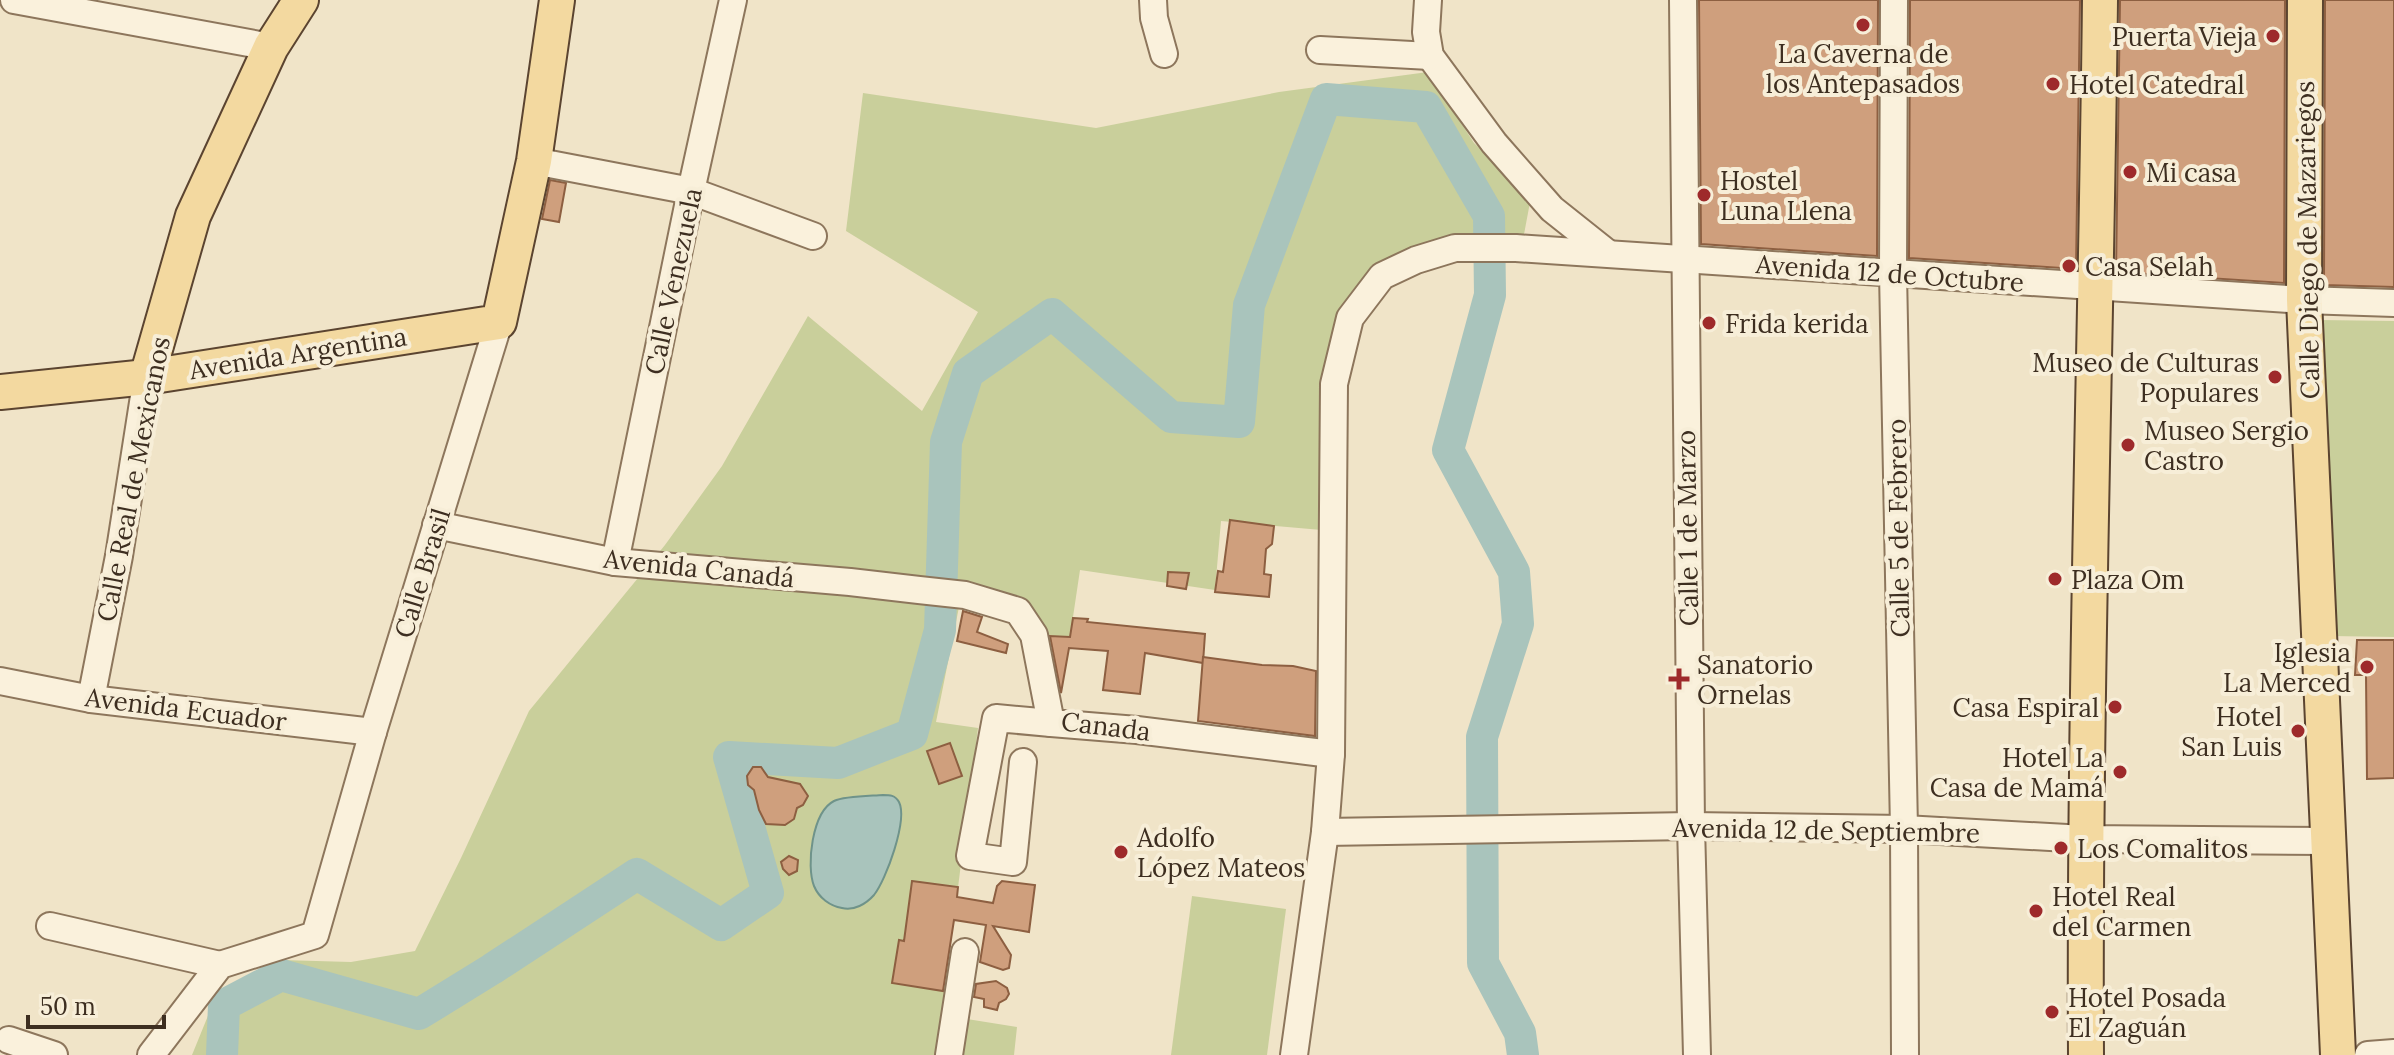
<svg xmlns="http://www.w3.org/2000/svg" width="2394" height="1055" font-family="Lora,serif">
<rect width="100%" height="100%" fill="#f0e4c8"/>
<!-- green -->
<g fill="#c9cf9b">
<path d="M1428,72L1474,143L1531,197L1522,245L1454,242L1346,315L1333,531L1221,521L1215,590L1080,570L1070,637L1039,635L963,587L936,722L978,728L942,1015L1017,1027L1014,1055H192L214,1001L281,960L351,962L415,951L461,858L529,711L665,545L722,466L808,316L922,411L978,312L846,231L863,93L1096,128L1279,92Z"/>
<path d="M2319,320L2394,321V637L2331,636Z"/>
<path d="M1192,896L1286,909L1267,1055H1171Z"/>
</g>
<!-- water -->
<path fill="#a9c4bc" stroke="#6f938a" stroke-width="2" d="M883,795C890,795 895,795 899,802C908,820 886,880 874,895C866,904 854,911 842,908C830,906 819,898 814,886C806,866 812,812 834,801C845,796 871,796 883,795Z"/>
<g fill="none" stroke-linecap="round" stroke-linejoin="round">
<!-- river -->
<path stroke="#a9c4bc" stroke-width="32" d="M222,1055L224,1005L281,975L419,1014L492,969L637,874L721,925L768,893L729,757L838,763L912,734L940,630L946,442L968,373L1052,314L1171,417L1239,422L1249,305L1326,99L1426,107L1489,216L1490,295L1448,450L1514,572L1518,624L1482,737L1483,963L1520,1033L1523,1055"/>
</g>
<!-- building -->
<g fill="#cf9f7d" stroke="#8d5f41" stroke-width="2">
<path d="M1699,0H1878L1877,256L1701,244Z"/>
<path d="M1910,0H2080L2076,269L1909,258Z"/>
<path d="M2120,0H2285L2284,283L2116,272Z"/>
<path d="M2325,0H2394V287L2324,285Z"/>
<path d="M550,180L566,183L559,222L542,219Z"/>
<path d="M1230,520L1274,526L1272,544L1266,549L1264,574L1271,575L1269,597L1215,592L1218,571L1223,572Z"/>
<path d="M1168,572L1189,573L1186,589L1167,586Z"/>
<path d="M963,611L982,617L977,632L1008,644L1006,653L957,641Z"/>
<path d="M1073,618L1088,619L1087,622L1205,634L1203,663L1145,653L1140,694L1103,690L1108,651L1069,648L1061,693L1050,636L1070,637Z"/>
<path d="M2357,640H2394V778L2367,779L2366,675H2355Z"/>
<path d="M1203,657L1262,665L1293,666L1316,671L1315,736L1198,721Z"/>
<path d="M950,743L962,776L939,784L927,751Z"/>
<path d="M753,767H761L768,777L800,784L808,796L803,805L797,808L794,819L785,825L766,824L759,810L754,790L748,785L747,776Z"/>
<path d="M789,856L798,860L797,871L789,875L783,869L781,862Z"/>
<path d="M912,881L958,887L957,897L993,903L997,886L1002,881L1035,885L1029,932L993,926L1011,955L1009,968L1003,970L980,962L986,925L954,920L943,991L892,983L899,940L904,941Z"/>
<path d="M996,981L1007,988L1009,994L1006,999L999,1003L997,1010L984,1007V999L974,997L976,984Z"/>
</g>
<g fill="none" stroke-linecap="round" stroke-linejoin="round">
<defs>
<g id="minor">
<path d="M14,0L271,47"/>
<path d="M1153,0L1154,18L1164,54"/>
<path d="M1428,0L1426,32L1430,56L1494,143L1552,209L1606,252"/>
<path d="M1683,0L1691,826L1697,1055"/>
<path d="M1894,0L1893,273L1904,829L1905,1055"/>
<path d="M1320,50L1430,56"/>
<path d="M534,161L691,191L813,236"/>
<path d="M436,525L615,562L850,582L919,590L965,595L1018,611L1034,635L1051,723L1137,730L1331,754"/>
<path d="M615,562L691,191L733,0"/>
<path d="M0,681L91,699L373,732"/>
<path d="M91,699L119,556L147,377"/>
<path d="M1023,762L1013,862L970,856L996,718L1051,723"/>
<path d="M1325,832L1691,826L1904,829L2085,839L2327,841"/>
<path d="M50,926L220,965"/>
<path d="M9,1040L54,1055"/>
<path d="M151,1055L220,965L315,935L373,732L499,322"/>
<path d="M949,1055L965,952"/>
<path d="M1294,1055L1325,832L1331,754L1334,384L1350,318L1382,276L1416,260L1455,248H1516L2304,300L2394,303"/>
<path d="M2368,1055L2394,1053"/>
</g>
<g id="major">
<path d="M2305,0L2304,300L2338,1055"/>
<path d="M147,377L193,216L271,47L301,0"/>
<path d="M0,392L147,377L499,322L534,161L557,0"/>
<path d="M2086,1055C2084,703 2096,352 2100,0"/>
</g>
</defs>
<!-- minor casing -->
<use href="#minor" stroke="#8d765c" stroke-width="30"/>
<!-- major casing -->
<use href="#major" stroke="#5b4430" stroke-width="38"/>
<!-- minor -->
<use href="#minor" stroke="#faf1dc" stroke-width="26"/>
<!-- major -->
<use href="#major" stroke="#f3d9a0" stroke-width="34"/>
</g>
<!-- markers -->
<g fill="#9e2a2b" stroke="#f7eed8" stroke-width="3">
<circle cx="1863" cy="25" r="8"/>
<circle cx="2273" cy="36" r="8"/>
<circle cx="2053" cy="84" r="8"/>
<circle cx="2130" cy="172" r="8"/>
<circle cx="1704" cy="195" r="8"/>
<circle cx="2069" cy="266" r="8"/>
<circle cx="1709" cy="323" r="8"/>
<circle cx="2275" cy="377" r="8"/>
<circle cx="2128" cy="445" r="8"/>
<circle cx="2055" cy="579" r="8"/>
<circle cx="2367" cy="667" r="8"/>
<path d="M1675 667h8v8h8v8h-8v8h-8v-8h-8v-8h8z"/>
<circle cx="2115" cy="707" r="8"/>
<circle cx="2298" cy="731" r="8"/>
<circle cx="2120" cy="772" r="8"/>
<circle cx="2061" cy="848" r="8"/>
<circle cx="1121" cy="852" r="8"/>
<circle cx="2036" cy="911" r="8"/>
<circle cx="2052" cy="1012" r="8"/>
</g>
<g text-anchor="middle" dominant-baseline="central" stroke-width="8" stroke-linejoin="round" paint-order="stroke">
<!-- poi labels -->
<g font-size="26" fill="#3d2e20" stroke="#f7eed8" text-anchor="start">
<text x="2257" y="36" text-anchor="end">Puerta Vieja</text>
<text x="1863" y="53" text-anchor="middle">La Caverna de<tspan x="1863" dy="30">los Antepasados</tspan></text>
<text x="2069" y="84">Hotel Catedral</text>
<text x="2146" y="172">Mi casa</text>
<text x="1720" y="180">Hostel<tspan x="1720" dy="30">Luna Llena</tspan></text>
<text x="2085" y="266">Casa Selah</text>
<text x="1725" y="323">Frida kerida</text>
<text x="2259" y="362" text-anchor="end">Museo de Culturas<tspan x="2259" dy="30">Populares</tspan></text>
<text x="2144" y="430">Museo Sergio<tspan x="2144" dy="30">Castro</tspan></text>
<text x="2071" y="579">Plaza Om</text>
<text x="2351" y="652" text-anchor="end">Iglesia<tspan x="2351" dy="30">La Merced</tspan></text>
<text x="1697" y="664">Sanatorio<tspan x="1697" dy="30">Ornelas</tspan></text>
<text x="2099" y="707" text-anchor="end">Casa Espiral</text>
<text x="2282" y="716" text-anchor="end">Hotel<tspan x="2282" dy="30">San Luis</tspan></text>
<text x="2104" y="757" text-anchor="end">Hotel La<tspan x="2104" dy="30">Casa de Mamá</tspan></text>
<text x="1137" y="837">Adolfo<tspan x="1137" dy="30">López Mateos</tspan></text>
<text x="2077" y="848">Los Comalitos</text>
<text x="2052" y="896">Hotel Real<tspan x="2052" dy="30">del Carmen</tspan></text>
<text x="2068" y="997">Hotel Posada<tspan x="2068" dy="30">El Zaguán</tspan></text>
</g>
<!-- street labels -->
<g font-size="26" fill="#3d2e20" stroke="#f7eed8">
<text transform="translate(2307 240) rotate(-91)">Calle Diego de Mazariegos</text>
<text transform="translate(1890 273) rotate(4)">Avenida 12 de Octubre</text>
<text transform="translate(673 281) rotate(-78)">Calle Venezuela</text>
<text transform="translate(298 353) rotate(-9)">Avenida Argentina</text>
<text transform="translate(133 479) rotate(-79)">Calle Real de Mexicanos</text>
<text transform="translate(1687 528) rotate(-91)">Calle 1 de Marzo</text>
<text transform="translate(1898 528) rotate(-91)">Calle 5 de Febrero</text>
<text transform="translate(699 568) rotate(6)">Avenida Canadá</text>
<text transform="translate(422 573) rotate(-73)">Calle Brasil</text>
<text transform="translate(186 709) rotate(7)">Avenida Ecuador</text>
<text transform="translate(1106 726) rotate(7)">Canada</text>
<text transform="translate(1826 830) rotate(1)">Avenida 12 de Septiembre</text>
</g>
</g>
<!-- scale -->
<path d="M28 1015v12h136v-12" fill="none" stroke="#3d2e20" stroke-width="4"/>
<text x="40" y="1015" font-size="24" fill="#3d2e20" stroke="#f7eed8" stroke-width="6" paint-order="stroke">50 m</text>
</svg>
